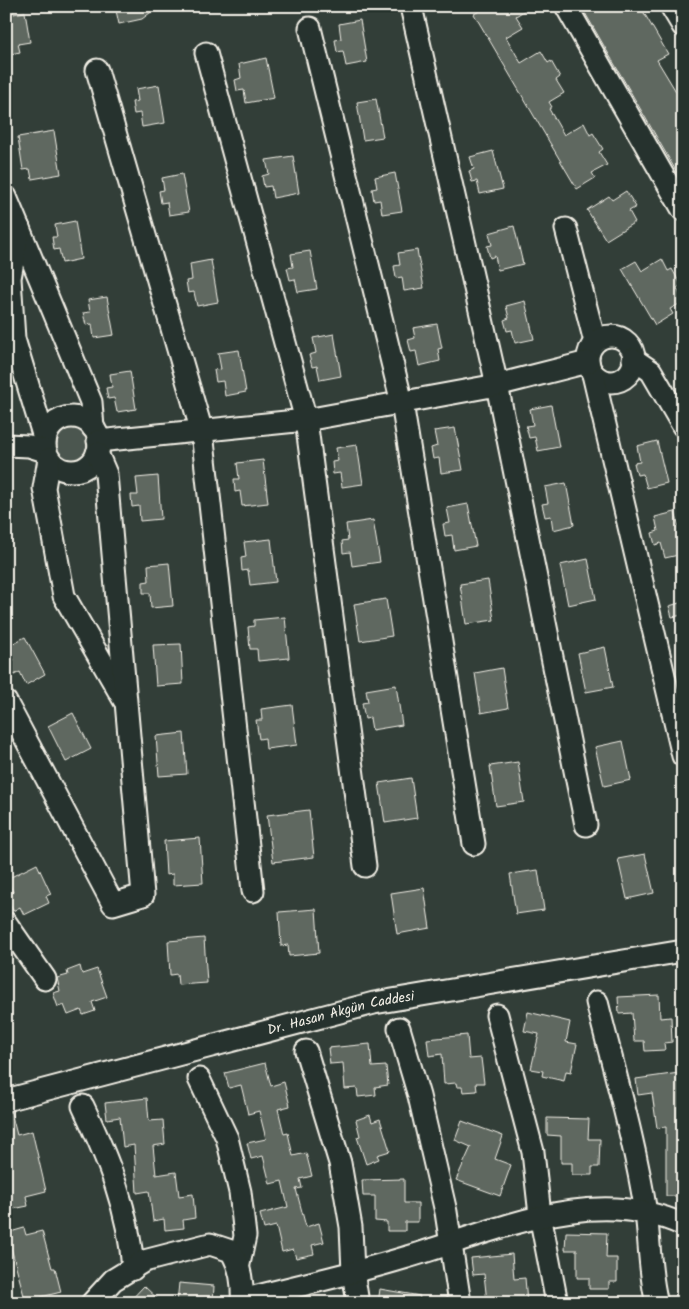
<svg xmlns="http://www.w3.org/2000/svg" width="689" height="1309" font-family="Kalam,sans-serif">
<rect width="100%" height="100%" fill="#323e38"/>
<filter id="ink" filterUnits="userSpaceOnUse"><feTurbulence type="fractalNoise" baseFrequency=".02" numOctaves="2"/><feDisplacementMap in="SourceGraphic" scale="10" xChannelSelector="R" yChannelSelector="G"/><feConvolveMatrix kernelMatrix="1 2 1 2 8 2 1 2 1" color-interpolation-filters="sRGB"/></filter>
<g filter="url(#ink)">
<!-- green -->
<circle fill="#4c564f" stroke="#a0a49c" cx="73" cy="444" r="16"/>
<!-- building -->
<g fill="#5f6861" stroke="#f4f1e8">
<path d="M115,6H159L142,19L119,24Z"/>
<path d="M488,6H531L516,16L523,27L506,37L521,63L541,51L548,63L551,61L560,77L556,80L564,93L549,102L552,107L549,109L564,135L584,123L590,135L593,133L603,149L599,152L607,165L592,173L595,178L577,189L474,14Z"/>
<path d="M581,6H640L668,54L657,60L683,103V183Z"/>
<path d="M13,11V14L25,12L30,42L18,44L20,52L6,55V12Z"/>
<path d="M360,20L367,62L346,66L343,51L337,52L335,40L341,39L339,24Z"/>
<path d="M266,58L274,98L246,103L244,90L237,91L235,80L241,78L239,64Z"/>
<path d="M159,85L165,123L142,127L140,113L134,114L132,102L138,101L136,89Z"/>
<path d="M376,99L383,137L363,140L357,102Z"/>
<path d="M54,131L61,174L32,179L30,169L23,170L18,137Z"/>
<path d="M493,151L503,189L480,194L477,181L472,182L469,171L474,169L470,157Z"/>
<path d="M293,156L299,193L273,198L271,186L264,187L262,176L269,174L266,160Z"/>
<path d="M395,173L402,211L382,214L380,200L374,201L372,189L377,188L375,177Z"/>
<path d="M182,174L189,212L169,215L167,202L161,203L159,191L164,190L162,178Z"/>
<path d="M626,191L636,207L629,211L635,222L606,240L587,210L609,196L612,200Z"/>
<path d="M75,221L81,259L62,263L59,249L54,250L52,237H57L55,225Z"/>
<path d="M514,226L523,264L498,270L495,256L490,258L487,246L492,245L489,233Z"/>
<path d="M417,250L424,288L404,291L402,277L396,278L394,266L400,265L398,253Z"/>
<path d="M310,251L317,289L298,292L295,279L290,280L287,268L293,267L291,254Z"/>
<path d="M662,259L668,271L672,269L681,285L677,288L683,302L670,309L673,314L655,325L622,269L636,261L642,271Z"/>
<path d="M211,260L218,302L197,306L194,292L188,293L186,281L192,280L190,264Z"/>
<path d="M107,297L114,335L94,338L92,324L86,325L83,313L90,312L88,300Z"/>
<path d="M525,301L534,339L515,343L512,330L507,331L504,320L509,318L506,306Z"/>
<path d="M437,324L442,348L438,349L440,361L419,366L416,351L411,352L408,340L415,338L413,328Z"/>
<path d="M334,334L341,376L320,380L317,366L312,367L309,355L316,353L313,338Z"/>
<path d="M239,350L246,392L225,396L223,381L216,382L214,370L221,369L218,353Z"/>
<path d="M130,371L136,409L117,412L114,398L108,399L106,388L112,387L110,374Z"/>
<path d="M551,405L559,447L538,451L535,437L529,438L526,426L533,425L530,409Z"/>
<path d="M455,428L463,470L441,473L439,458L433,459L431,448L437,446L434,431Z"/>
<path d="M657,441L667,483L647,488L643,474L637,475L634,463L640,462L637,446Z"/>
<path d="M357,445L363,484L342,487L340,473L333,474L332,462L338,461L336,448Z"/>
<path d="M263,460L268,503L242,506L240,491L235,492L234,479H239L237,463Z"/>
<path d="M158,476L161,519L140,521L139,506L132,507L131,495H138L136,478Z"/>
<path d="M566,483L574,525L553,530L551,516L545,517L542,504L548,503L545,487Z"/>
<path d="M468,504L476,546L454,550L452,535L445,536L443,524L450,523L447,508Z"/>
<path d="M675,512L683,542V554L665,558L661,543L655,545L652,533L658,531L655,517Z"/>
<path d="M373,520L380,562L352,566L350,552L343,553L342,541L348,540L346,524Z"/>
<path d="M271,539L276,582L250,585L248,570L242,571L241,558L246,557L244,542Z"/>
<path d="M588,559L596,599L568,605L560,565Z"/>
<path d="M169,563L173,606L151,608L150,593H143V582L149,581L148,565Z"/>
<path d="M488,580L494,620L466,624L460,584Z"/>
<path d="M386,599L392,636L360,641L354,604Z"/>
<path d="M683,602V615L672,617L669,606Z"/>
<path d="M285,617L289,658L258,661L257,649H250L248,627L254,626V620Z"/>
<path d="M25,637L45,674L26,685L20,672L14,675L7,664L14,660L6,647Z"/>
<path d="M181,644L183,684L156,686L153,645Z"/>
<path d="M605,647L613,687L586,692L578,653Z"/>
<path d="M502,668L508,708L481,713L475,673Z"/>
<path d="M396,685L402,725L372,730L370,718L365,719L362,703L368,702L366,690Z"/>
<path d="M292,705L297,745L266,749L265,738L259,739L256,720H262L261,709Z"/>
<path d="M73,713L91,749L66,762L48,726Z"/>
<path d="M184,733L187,774L159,776L156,736Z"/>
<path d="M623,741L631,780L604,786L595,747Z"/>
<path d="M518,762L524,802L496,806L490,766Z"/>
<path d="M411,778L417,818L385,823L379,783Z"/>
<path d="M309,810L314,857L273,862L267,815Z"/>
<path d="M200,838L203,883L173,885V874L166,875L164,841Z"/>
<path d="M645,854L654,893L627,899L618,859Z"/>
<path d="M37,864L51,894L46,896L49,903L24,915L20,907L13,911L6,896L13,892L7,879Z"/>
<path d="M538,870L544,910L516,914L510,874Z"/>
<path d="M424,888L430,928L397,934L391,893Z"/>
<path d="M316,909L319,953L289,956L288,945L281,946L279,912Z"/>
<path d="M204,938L207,983L178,985L177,974L170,975L168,941Z"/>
<path d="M80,966L82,974L97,969L107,997L92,1002L95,1011L83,1015L81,1010L68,1015L64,1005L58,1007L53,993L60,991L57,978L68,975L67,971Z"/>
<path d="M659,995L660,1018L671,1017L672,1042L664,1043L665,1050L645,1051L644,1041H634L632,1013L619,1014L618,997Z"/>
<path d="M528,1012L570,1022L566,1042L577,1044L571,1072L566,1071L564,1081L542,1076L543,1071L531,1069L539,1034L524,1031Z"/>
<path d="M467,1035L469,1059L481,1058L484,1083H476L477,1091L463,1092L462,1087H457L456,1083L444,1084L442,1054L429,1056L427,1039Z"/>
<path d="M370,1044L372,1067L386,1066L388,1085L375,1087L376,1095L358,1097L357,1088L345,1089L343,1063L330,1064L328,1048Z"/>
<path d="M265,1063L271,1086L284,1082L290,1106L278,1109L284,1134L288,1133L293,1156L306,1153L312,1176L300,1179L302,1188L296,1189L306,1227L319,1223L324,1242L312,1245L314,1254L296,1258L293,1249L282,1252L276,1226L264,1229L260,1214L288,1207L282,1181L270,1184L263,1156L251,1159L247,1143L266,1139L259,1111L248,1114L241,1085L229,1088L225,1073Z"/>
<path d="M679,1073L683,1096V1190H677L678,1196H666V1127L657,1128L652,1093L638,1095L636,1079Z"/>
<path d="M147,1098L149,1121L163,1120L165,1144L153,1146L156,1175L176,1172L179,1196L193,1194L195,1218L183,1220L184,1228L165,1230L164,1219L153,1221L149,1191L137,1193L134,1145L123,1147L120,1117L107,1119L105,1103Z"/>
<path d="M6,1112H11L17,1135L32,1131L46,1191L26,1196L28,1206L13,1209L6,1181Z"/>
<path d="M370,1115L372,1122L380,1119L390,1151L377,1155L379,1159L366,1164L357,1137L360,1136L356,1120Z"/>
<path d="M547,1118L589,1119L588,1139H600L599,1167H592V1175H572V1163H561V1136L547,1135Z"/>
<path d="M462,1121L503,1136L495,1159L511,1165L500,1196L456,1180L471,1147L455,1140Z"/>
<path d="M404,1179V1203H418V1222H405V1231H387V1222L375,1221V1196H363L362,1180Z"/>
<path d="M24,1228L26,1235L42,1231L52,1268H55L61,1292L41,1297L42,1303H26L7,1233Z"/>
<path d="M566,1232L607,1233L606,1258H617V1282H609V1289H589V1278H577V1250H565Z"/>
<path d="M512,1254L514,1279L525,1278L527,1302H487L484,1274L473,1275L471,1258Z"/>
<path d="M179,1283L214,1286L213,1303H177Z"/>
<path d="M144,1286L162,1303H128Z"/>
<path d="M380,1289L420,1296L419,1303H378Z"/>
</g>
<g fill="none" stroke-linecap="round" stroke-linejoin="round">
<defs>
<g id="minor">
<path d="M566,6L683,210"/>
<path d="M671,6L683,26"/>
<path d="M412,11L497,385L586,825"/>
<path d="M310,28L402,403L474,844"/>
<path d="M206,53L306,420L365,866"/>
<path d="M97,70L202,432L253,891"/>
<path d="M6,197L91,402L93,428"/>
<path d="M19,228L10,278L14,339L45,441"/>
<path d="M566,229L595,342"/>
<circle cx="611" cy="359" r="23"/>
<path d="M633,359L651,371L683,426"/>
<path d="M593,374L683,756"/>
<circle cx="72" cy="444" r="27"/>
<path d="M98,441L306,420L497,385L588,362"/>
<path d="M6,445L29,446L45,451"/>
<path d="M49,459L44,488L64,596L124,700"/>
<path d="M6,702L113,904L143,895L106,474L97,453"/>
<path d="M6,923L45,979"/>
<path d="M597,1002C614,1071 635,1141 646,1213C650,1243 649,1273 657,1303"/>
<path d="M497,1015L533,1152L540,1215L557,1303"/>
<path d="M399,1028L419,1096L446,1212L460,1303"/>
<path d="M306,1051L340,1163L351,1227L353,1272L358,1303"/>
<path d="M199,1079L227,1138L240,1192L245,1236L239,1264"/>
<path id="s1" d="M6,1100L374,1003L683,951"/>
<path d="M83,1106C108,1159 129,1210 133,1269"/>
<path d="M242,1300C296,1286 351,1274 404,1258C492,1233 592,1183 683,1225"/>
<path d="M92,1303L113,1280L144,1261L210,1244L231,1251C241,1268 243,1283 242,1303"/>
</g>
</defs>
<!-- minor casing -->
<use href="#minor" stroke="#f4f1e8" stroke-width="25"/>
<!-- minor -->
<use href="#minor" stroke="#26332d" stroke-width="21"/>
</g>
</g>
<g text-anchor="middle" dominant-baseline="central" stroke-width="5" stroke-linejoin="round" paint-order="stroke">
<!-- street labels -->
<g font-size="14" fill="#f4f1e8" stroke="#26332d">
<text stroke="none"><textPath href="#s1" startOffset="346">Dr. Hasan Akgün Caddesi</textPath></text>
</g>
</g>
<!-- margin -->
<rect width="689" height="1309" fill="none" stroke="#26332d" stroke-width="25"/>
<rect x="12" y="12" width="664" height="1284" fill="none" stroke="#f4f1e8" stroke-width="2" filter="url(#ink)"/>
</svg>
